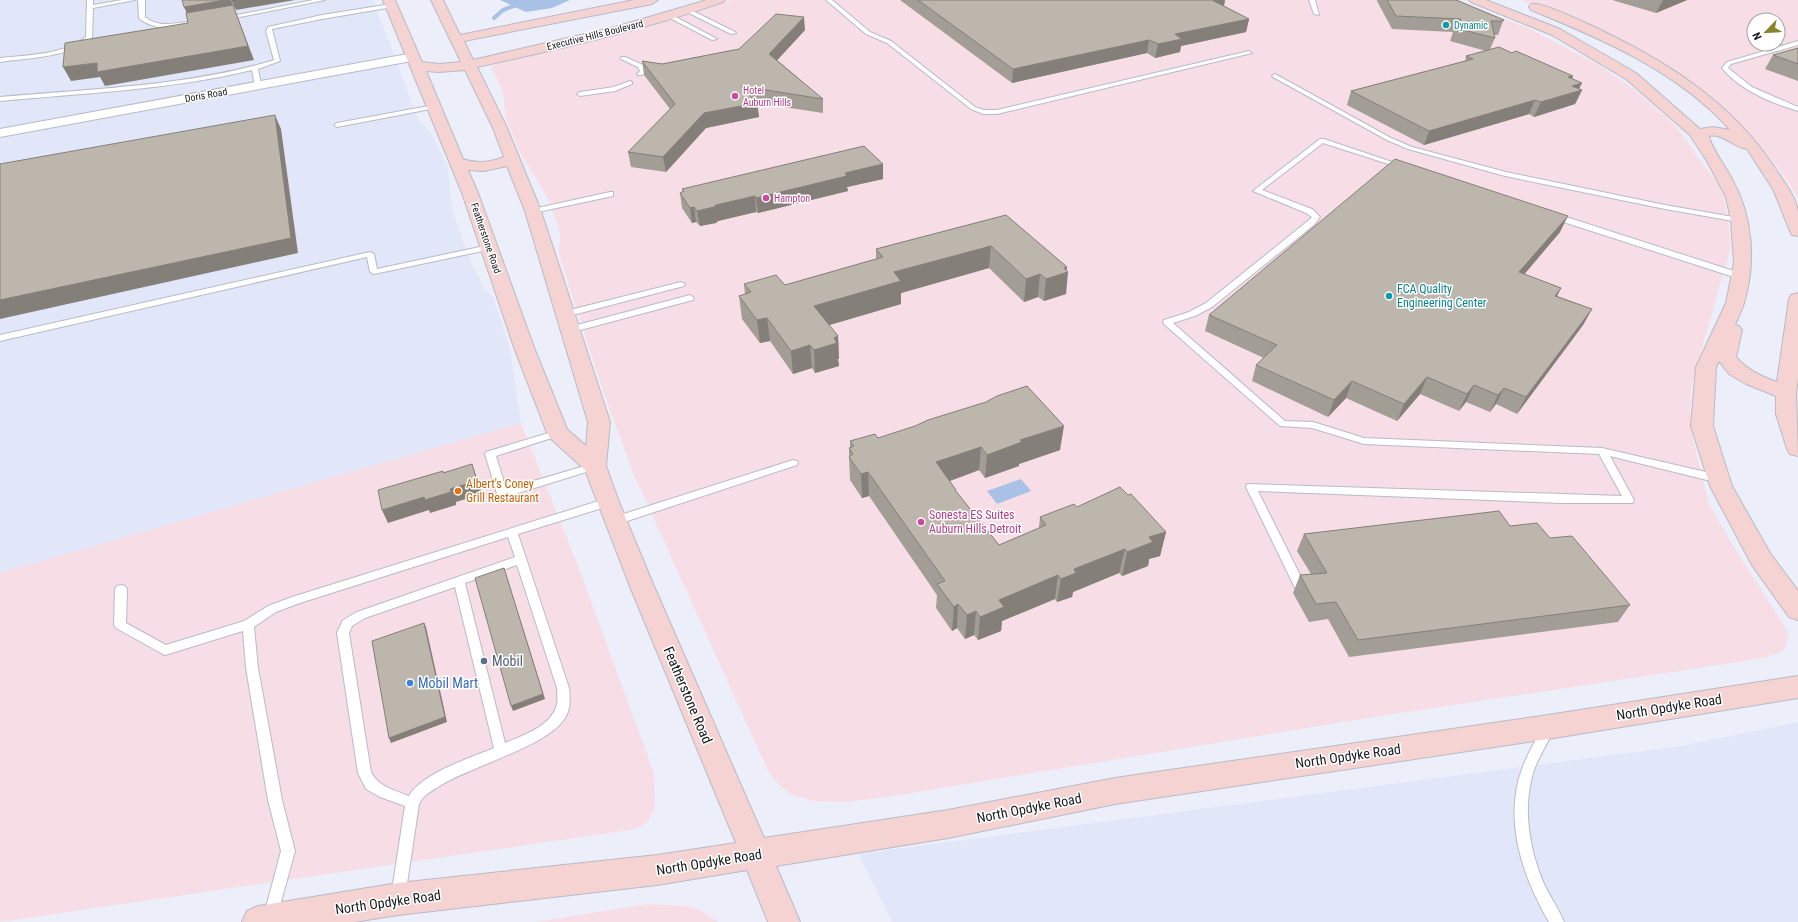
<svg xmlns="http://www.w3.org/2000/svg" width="1798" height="922" font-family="'Roboto Condensed',sans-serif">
<rect width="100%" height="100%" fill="#eceff9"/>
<!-- commercial -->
<g fill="#f7dee6" fill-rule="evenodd">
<path d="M731,0H1458L1530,29L1597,64L1634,89L1674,124L1720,187L1725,201L1731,240L1730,250L1692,383L1690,410L1693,439L1709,504L1737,552L1787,630L1788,640L1785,649L1776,654L1758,659L1355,720L894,796L845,802L813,801L792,795L778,784L769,773L634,475L604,394L562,264L559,252L560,234L558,226L547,196L520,153L506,119L503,93L492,68V66L503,60L599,39L656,24Z"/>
<path d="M1521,0H1798V199L1787,180L1760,145L1731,116L1702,93L1547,10ZM1754,20H1778V44H1754Z"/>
<path d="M521,423L577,563L654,773L655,807L648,822L636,829L0,922V568Z"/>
<path d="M648,904L686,906L701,910L718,922H536Z"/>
</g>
<!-- built -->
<g fill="#e1e6f8">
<path d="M0,0H373L418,119L432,135L448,167L452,209L471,263L484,288L493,297L510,349L521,423L0,573Z"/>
<path d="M1798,722V922H892L858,854L1682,746Z"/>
</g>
<!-- water -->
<g fill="#a8c1e4">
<path d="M500,0H570L552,8L526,12Z"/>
<path d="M1021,479L1031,491L997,504L987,491Z"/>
</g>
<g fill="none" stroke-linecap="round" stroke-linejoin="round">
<!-- stream -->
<path stroke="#a8c1e4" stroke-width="4" d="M494,18L503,10L530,0"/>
<defs>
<g id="lane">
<path d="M87,0H93V5L122,0H135L93,8L92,38C73,57 26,58 0,62V58C28,55 63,55 86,37Z"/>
<path d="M138,0H145V17C157,27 172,24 186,22L189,24C177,32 149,28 139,18Z"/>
<path d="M313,0H325L225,20L222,18Z"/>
<path d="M826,0H832L870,32L891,41L975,107L984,110H997L1249,51L1252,53L997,114H983L971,109L887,43L866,34Z"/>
<path d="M1309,0H1315L1319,15L1314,14Z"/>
<path d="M391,4L394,6L393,7L322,19L272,29L280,61L258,69L261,85L258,87L255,85L252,70C170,90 84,93 0,101V97C88,89 190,86 274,60L266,31L268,27L322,15Z"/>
<path d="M689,9L735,32L736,33L731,34L687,12V10Z"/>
<path d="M668,15H672L717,39L712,40L668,17Z"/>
<path d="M1798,41V45L1731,64L1728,68L1752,87L1798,107V111C1771,103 1740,90 1722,68L1727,62Z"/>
<path d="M621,57H625L643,65L646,72L642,75H638L637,74L640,71L638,67L621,59Z"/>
<path d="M1275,74L1391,138L1412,147L1506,172L1665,205L1739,218L1743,220L1739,222L1665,209L1505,176L1408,149L1387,140L1273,77L1272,76Z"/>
<path d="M630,81L632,82V84L615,91L580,96L577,94L580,92L614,87Z"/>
<path d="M434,105L437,107L436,108L337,127L334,125L337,123Z"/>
<path d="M1320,139H1324L1407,167L1401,168L1323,143L1262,190L1312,209L1320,217L1315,224L1212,307L1195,316L1173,323L1285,421L1313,422L1364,438L1602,448L1719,475L1723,477L1724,479L1723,481L1719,483L1610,456L1634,500L1633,503H1561L1258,491L1305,585L1303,588L1299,589L1295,588L1246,487L1247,484L1622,496L1599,454L1364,444L1312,428L1280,426L1164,324L1163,322L1164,320L1189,312L1206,303L1309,220L1312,217L1306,213L1253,191Z"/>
<path d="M610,192H613V196L533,213L529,211L533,209Z"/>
<path d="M1551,214H1557L1743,274L1744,276L1743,278H1737L1551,218Z"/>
<path d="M489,245H492V249L374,274L370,272L367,257L0,341V335L370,252L374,254L377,269Z"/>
<path d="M681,282L685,284L684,286L565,317L561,314L562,312Z"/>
<path d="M690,295L694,298L693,300L569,333L565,330L566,328Z"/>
<path d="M558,430L563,433L561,435L496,456L506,489L595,463L599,464L600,466L599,468L502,498L498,497L485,454L486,452Z"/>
<path d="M793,460L797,461L798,463L797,465L615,525L611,524L610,521L611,518Z"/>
<path d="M608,498L612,499L613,502L612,505L518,534L569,688C570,698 571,709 565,718C548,746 472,766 441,785C432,791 424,794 419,804L405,897L403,902L398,904L393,902L391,897L405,806L380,797L366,789L358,773L337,633L343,620L357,612L515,557L508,537L300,603L276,612L254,627L258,668L282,800L295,851L276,920L272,922L266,920L264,915L281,851L268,800L246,668L243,631L165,655L161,653L116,628L114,625L115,589L117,586L121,585L125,586L127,589L126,623L166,645L244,621L268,606L292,597ZM517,565L557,688C557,693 558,699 557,704C552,726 524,735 505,743L465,583ZM455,587L494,748C470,758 422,773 409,796C394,790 379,787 371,772L349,633L352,626L365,618Z"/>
<path d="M1548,723L1552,725L1554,729C1548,743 1539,756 1534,770C1522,807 1529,849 1544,884C1550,897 1559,909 1564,922H1549C1523,877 1503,821 1522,769C1527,754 1536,740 1544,725Z"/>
</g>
<path id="street" d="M413,53L417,54L419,57L417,60L0,137V129Z"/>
<g id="secondary">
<path d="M383,0H395L422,62L439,64L461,62L431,0H443L460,35L634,0H658L652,4L464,41L473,60L615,27L707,0H725L723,2C643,30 560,49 477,67L507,128L541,211L610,422L606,466L619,502L653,584L764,838L948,810L1115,778L1548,715L1798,676V698L1548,739L1115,804L948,838L776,866L800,922H768L747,870L657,885L398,915L354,922H242L247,911L258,906L398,883L657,855L736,843L629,584L585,470L550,438L547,433L515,350L462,193ZM465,70L493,128L504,157C491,162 476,164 463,159L426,71L439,72ZM507,166L525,211L588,422L586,446L567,429L535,350L478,193L468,170L484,171Z"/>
<path d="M1469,0H1486L1560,29L1636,73L1700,129L1713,127L1730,130C1679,72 1602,39 1531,10L1529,7L1531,4C1542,2 1576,19 1588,24C1663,59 1731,100 1777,171C1785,183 1796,197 1798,212C1798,219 1798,228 1798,236L1792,235L1790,231L1773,189L1747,149C1733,148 1724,133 1709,136C1710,146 1728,170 1733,181C1753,217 1756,264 1744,303C1742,310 1738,318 1735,325L1739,326L1742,330L1736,357C1747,370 1761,376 1777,382L1789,299L1791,295L1798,293V378L1796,393L1798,456L1790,454L1787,449L1776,414V396L1746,384L1729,374L1719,361L1716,367L1713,426L1732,486L1770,553L1798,591V620L1789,617L1752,565L1710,486L1691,426L1696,367L1726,303L1734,263L1731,220L1726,197L1707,161L1690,135L1626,79L1552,35L1471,2Z"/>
</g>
</defs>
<!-- lane casing -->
<use href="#lane" stroke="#b8bbc5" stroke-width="2"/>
<!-- street casing -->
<use href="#street" stroke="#b8bbc5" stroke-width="2"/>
<!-- secondary casing -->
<use href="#secondary" stroke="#b8bbc5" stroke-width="2"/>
<!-- lane -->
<use href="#lane" fill="#fff" fill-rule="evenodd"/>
<!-- street -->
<use href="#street" fill="#fff" fill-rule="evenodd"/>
<!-- secondary -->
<use href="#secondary" fill="#f5d3d2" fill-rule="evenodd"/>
</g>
<!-- wall -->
<g fill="#a29d95">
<path d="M900,0H1225L1224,6L1249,19L1246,32L1181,46L1180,52L1155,58L1147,53L1012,83Z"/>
<path d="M1377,0H1456L1503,21L1498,35H1494L1495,38L1490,49L1512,53L1573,76L1572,79L1579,89L1582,90L1575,104L1534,117L1529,114L1424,145L1347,105L1351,91L1465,61L1466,56L1486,51L1450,41L1453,32L1392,29L1377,1Z"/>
<path d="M1612,0H1687L1656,13Z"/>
<path d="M805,30L777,60L823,99V113L757,103L759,117L706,128L666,172L631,167L628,152L670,109L644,75L642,61L662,64L739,49Z"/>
<path d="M1798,48V81L1765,69L1773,55Z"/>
<path d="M883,164V179L847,187L848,191L758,213L756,212L718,221L716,223L700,226L696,222L692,223L682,208L680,193L683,192L682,189Z"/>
<path d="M1006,215L1067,267L1066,294L1044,301L1038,297L1024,302L989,268L901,293V304L829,325L838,336L839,359H838L839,366L815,373L812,368L793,374L770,341L760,343L742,319L739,296L745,294L744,284L785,285L876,259V249Z"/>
<path d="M1560,232L1524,274L1561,288L1557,296L1592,309L1583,325L1517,414L1496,404L1490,412L1466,402L1459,411L1420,394L1397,421L1346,398L1328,417L1252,381L1256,365L1264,358L1205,331L1209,315Z"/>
<path d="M878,438L1060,450L1019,464V466L985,478L979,470L950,481L956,490V492L999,545L1039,528L1040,517L1077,507L1128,495L1166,532L1160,556L1149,559L1148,566L1122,576L1119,573L1073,592L1072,597L1057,602L1055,599L1002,621L1001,631L978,640L974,635L965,639L957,628L952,631L936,608L937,595L869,496L862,498L850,480L849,457V448L850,447V441Z"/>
<path d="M1510,526L1550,538L1630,605L1618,622L1349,657L1328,619L1309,622L1293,593L1300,575L1311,574L1297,551L1304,534Z"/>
</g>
<!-- shaded-wall -->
<g fill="#847f79">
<path d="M225,0H231L254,60L105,86L100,77L71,81L63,67L97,63L248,46L190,20L184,7Z"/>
<path d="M231,0H295L236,10Z"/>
<path d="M1211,0H1225L1223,10Z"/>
<path d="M1663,0H1687L1656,13Z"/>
<path d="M804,17L805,30L770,68L769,54Z"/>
<path d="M1249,19L1246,32L1181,46L1180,52L1155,58L1158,44L1175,34Z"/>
<path d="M1149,40L1147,53L1012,83L1013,69Z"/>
<path d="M1573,76L1567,90L1568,77Z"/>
<path d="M1582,83L1578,91L1582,90L1575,104L1534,117L1541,102L1572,86Z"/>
<path d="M1535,100L1529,114L1424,145L1429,131Z"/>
<path d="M757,103L759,117L706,128L666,172L663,157L704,113Z"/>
<path d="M275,115L281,129L298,253L0,319V300Z"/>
<path d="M883,164V179L847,187L848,191L758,213L756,198L845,173Z"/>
<path d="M755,196L756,212L718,221L716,223L700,226L697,211L716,205Z"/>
<path d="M694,207L696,222L692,223L690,208Z"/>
<path d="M1568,216L1560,232L1512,289L1519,272Z"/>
<path d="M991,246L989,268L901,293V304L816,329L814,306L894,272Z"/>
<path d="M1067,267L1066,272H1068L1066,294L1044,301L1046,279L1064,268Z"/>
<path d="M1040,274L1038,297L1024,302L1026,279Z"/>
<path d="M1561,288L1553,304L1555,296Z"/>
<path d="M1592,309L1583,325L1517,414L1526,397Z"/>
<path d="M767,318L770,341L760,343L757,320Z"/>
<path d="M838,336L839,359H838L839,366L815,373L814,350L834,338Z"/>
<path d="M810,345L812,368L793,374L791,351Z"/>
<path d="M1427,377L1420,394L1397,421L1404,404Z"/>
<path d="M1352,381L1346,398L1328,417L1334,400Z"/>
<path d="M1474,385L1466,402L1459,411L1467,394Z"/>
<path d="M1504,388L1496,404L1490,412L1498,395Z"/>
<path d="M1064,426L1060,450L1019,464V466L985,478L987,455L1020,440Z"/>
<path d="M981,447L979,470L936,486V462Z"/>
<path d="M472,464L482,494L456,502V505L430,513L429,510L388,523L382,510L450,489Z"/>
<path d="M868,472L869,496L862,498L861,474Z"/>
<path d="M1166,532L1160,556L1149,559L1148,566L1122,576L1127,552L1149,537Z"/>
<path d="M1125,549L1119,573L1073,592L1072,597L1057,602L1061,579L1074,569Z"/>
<path d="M504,568L545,699L513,711L511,706Z"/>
<path d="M1058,575L1055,599L1002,621L1001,631L978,640L980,617L999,600Z"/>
<path d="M958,604L957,628L952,631L954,607Z"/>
<path d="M976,611L974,635L965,639L967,615Z"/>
<path d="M424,623L426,627L447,722L391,743L389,738Z"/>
</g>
<!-- building -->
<g fill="#bcb6ad" stroke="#847f79">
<path d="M182,0H225L184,7Z"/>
<path d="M918,0H1212L1249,19L1175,34L1182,39L1158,44L1149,40L1013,69Z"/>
<path d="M1387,0H1456L1461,2L1504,20L1503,21H1491L1495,38L1455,28L1461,19L1396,16Z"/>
<path d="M233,5L248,46L97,72V63L63,67L65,43L188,23L186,13Z"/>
<path d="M776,14L804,17L769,54L823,99L741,86L757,103L704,113L663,157L628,152L675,104L642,61L662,64L739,49Z"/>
<path d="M1499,47L1512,53L1516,51L1573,76L1568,77L1582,83L1572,86L1582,90L1541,102L1535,100L1429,131L1351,91L1473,59L1466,56Z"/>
<path d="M1798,48V64L1773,55Z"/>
<path d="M275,115L291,238L0,300V164Z"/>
<path d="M864,146L883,164L845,173L847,176L756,198L755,196L716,205L714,207L697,211L694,207L690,208L680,193L684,191L682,189Z"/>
<path d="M1395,159L1568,216L1519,272L1561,288L1555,296L1592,309L1526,397L1504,388L1498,395L1474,385L1467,394L1427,377L1404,404L1352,381L1334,400L1256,365L1277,345L1209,315Z"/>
<path d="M1006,215L1067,267L1064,268L1068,272L1046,279L1040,274L1026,279L991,246L894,272L901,281L814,306L838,336L834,338L837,343L814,350L810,345L791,351L767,318L757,320L739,296L751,292L744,284L776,275L785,285L883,257L876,249Z"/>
<path d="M1027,386L1064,426L1020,440L1022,442L987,455L981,447L936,462L956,490H955L999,545L1046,525L1040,517L1074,504L1077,507L1120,487L1128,495L1131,494L1166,532L1149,537L1153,542L1127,552L1125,549L1074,569L1076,573L1061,579L1058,575L999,600L1004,607L980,617L976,611L967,615L958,604L954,607L937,584L945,581L868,472L861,474L849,457L853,454L849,448L854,446L850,441L875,434L878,438L915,426L928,420L986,402L997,396Z"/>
<path d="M472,464L477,481L450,489L451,492L425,500L424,497L382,510L378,490L443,471V473Z"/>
<path d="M1499,511L1510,526L1537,523L1550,538L1572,536L1630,605L1358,640L1336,602L1316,604L1300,575L1327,573L1304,534Z"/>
<path d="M504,568L543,694L511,706L475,578Z"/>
<path d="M424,623L445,717L389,738L372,641Z"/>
</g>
<!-- markers -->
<g fill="#0f9aa8" stroke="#fff" stroke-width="1.5">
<circle cx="1446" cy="25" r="4"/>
<circle cx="1389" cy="296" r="4"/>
</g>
<g fill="#d1479c" stroke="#fff" stroke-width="1.5">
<circle cx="735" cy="96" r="4"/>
<circle cx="766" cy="198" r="4"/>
<circle cx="921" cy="522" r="4"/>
</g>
<circle fill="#e8710a" stroke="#fff" stroke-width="1.5" cx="458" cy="491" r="4"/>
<circle fill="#5c6f8a" stroke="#fff" stroke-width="1.5" cx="484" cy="661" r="4"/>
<circle fill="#3f7fe0" stroke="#fff" stroke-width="1.5" cx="410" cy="683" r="4"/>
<g text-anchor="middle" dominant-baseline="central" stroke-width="3" stroke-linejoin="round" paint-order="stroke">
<!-- far-culture labels -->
<g font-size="10" fill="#0d838f" stroke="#fff" text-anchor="start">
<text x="1454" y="25">Dynamic</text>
</g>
<!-- far-street labels -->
<g font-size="10" fill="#17181b" stroke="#fff">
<text transform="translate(595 35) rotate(-14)">Executive Hills Boulevard</text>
<text transform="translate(206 95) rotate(-10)">Doris Road</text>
<text transform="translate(486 238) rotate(71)">Featherstone Road</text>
</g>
<!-- far-hotel labels -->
<g font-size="10" fill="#b23c85" stroke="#fff" text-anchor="start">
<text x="743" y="90">Hotel<tspan x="743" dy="12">Auburn Hills</tspan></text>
<text x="774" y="198">Hampton</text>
</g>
<!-- culture labels -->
<g font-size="12" fill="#0d838f" stroke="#fff" text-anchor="start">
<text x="1397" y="289">FCA Quality<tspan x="1397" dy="14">Engineering Center</tspan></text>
</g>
<!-- food labels -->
<g font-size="12" fill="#c56008" stroke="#fff" text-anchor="start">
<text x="466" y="484">Albert's Coney<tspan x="466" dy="14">Grill Restaurant</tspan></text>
</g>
<!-- hotel labels -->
<g font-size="12" fill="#b23c85" stroke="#fff" text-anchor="start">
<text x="929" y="515">Sonesta ES Suites<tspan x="929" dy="14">Auburn Hills Detroit</tspan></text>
</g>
<!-- near-service labels -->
<g font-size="14" fill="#4e5e75" stroke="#fff" text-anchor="start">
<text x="492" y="661">Mobil</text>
</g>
<!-- near-shop labels -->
<g font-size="14" fill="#366cbe" stroke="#fff" text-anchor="start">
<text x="418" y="683">Mobil Mart</text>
</g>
<!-- near-street labels -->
<g font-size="14" fill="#17181b" stroke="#fff">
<text transform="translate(688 695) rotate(67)">Featherstone Road</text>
<text transform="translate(1669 707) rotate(-9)">North Opdyke Road</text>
<text transform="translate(1348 756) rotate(-8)">North Opdyke Road</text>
<text transform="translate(1029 808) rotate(-11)">North Opdyke Road</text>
<text transform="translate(709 862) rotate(-9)">North Opdyke Road</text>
<text transform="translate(388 902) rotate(-8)">North Opdyke Road</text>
</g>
</g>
<!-- north arrow -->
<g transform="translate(1766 32) rotate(245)"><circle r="19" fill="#ffffff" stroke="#a2a3a4"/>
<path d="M0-3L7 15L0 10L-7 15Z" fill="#86842d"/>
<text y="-6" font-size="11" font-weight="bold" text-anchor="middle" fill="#17181b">N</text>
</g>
</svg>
